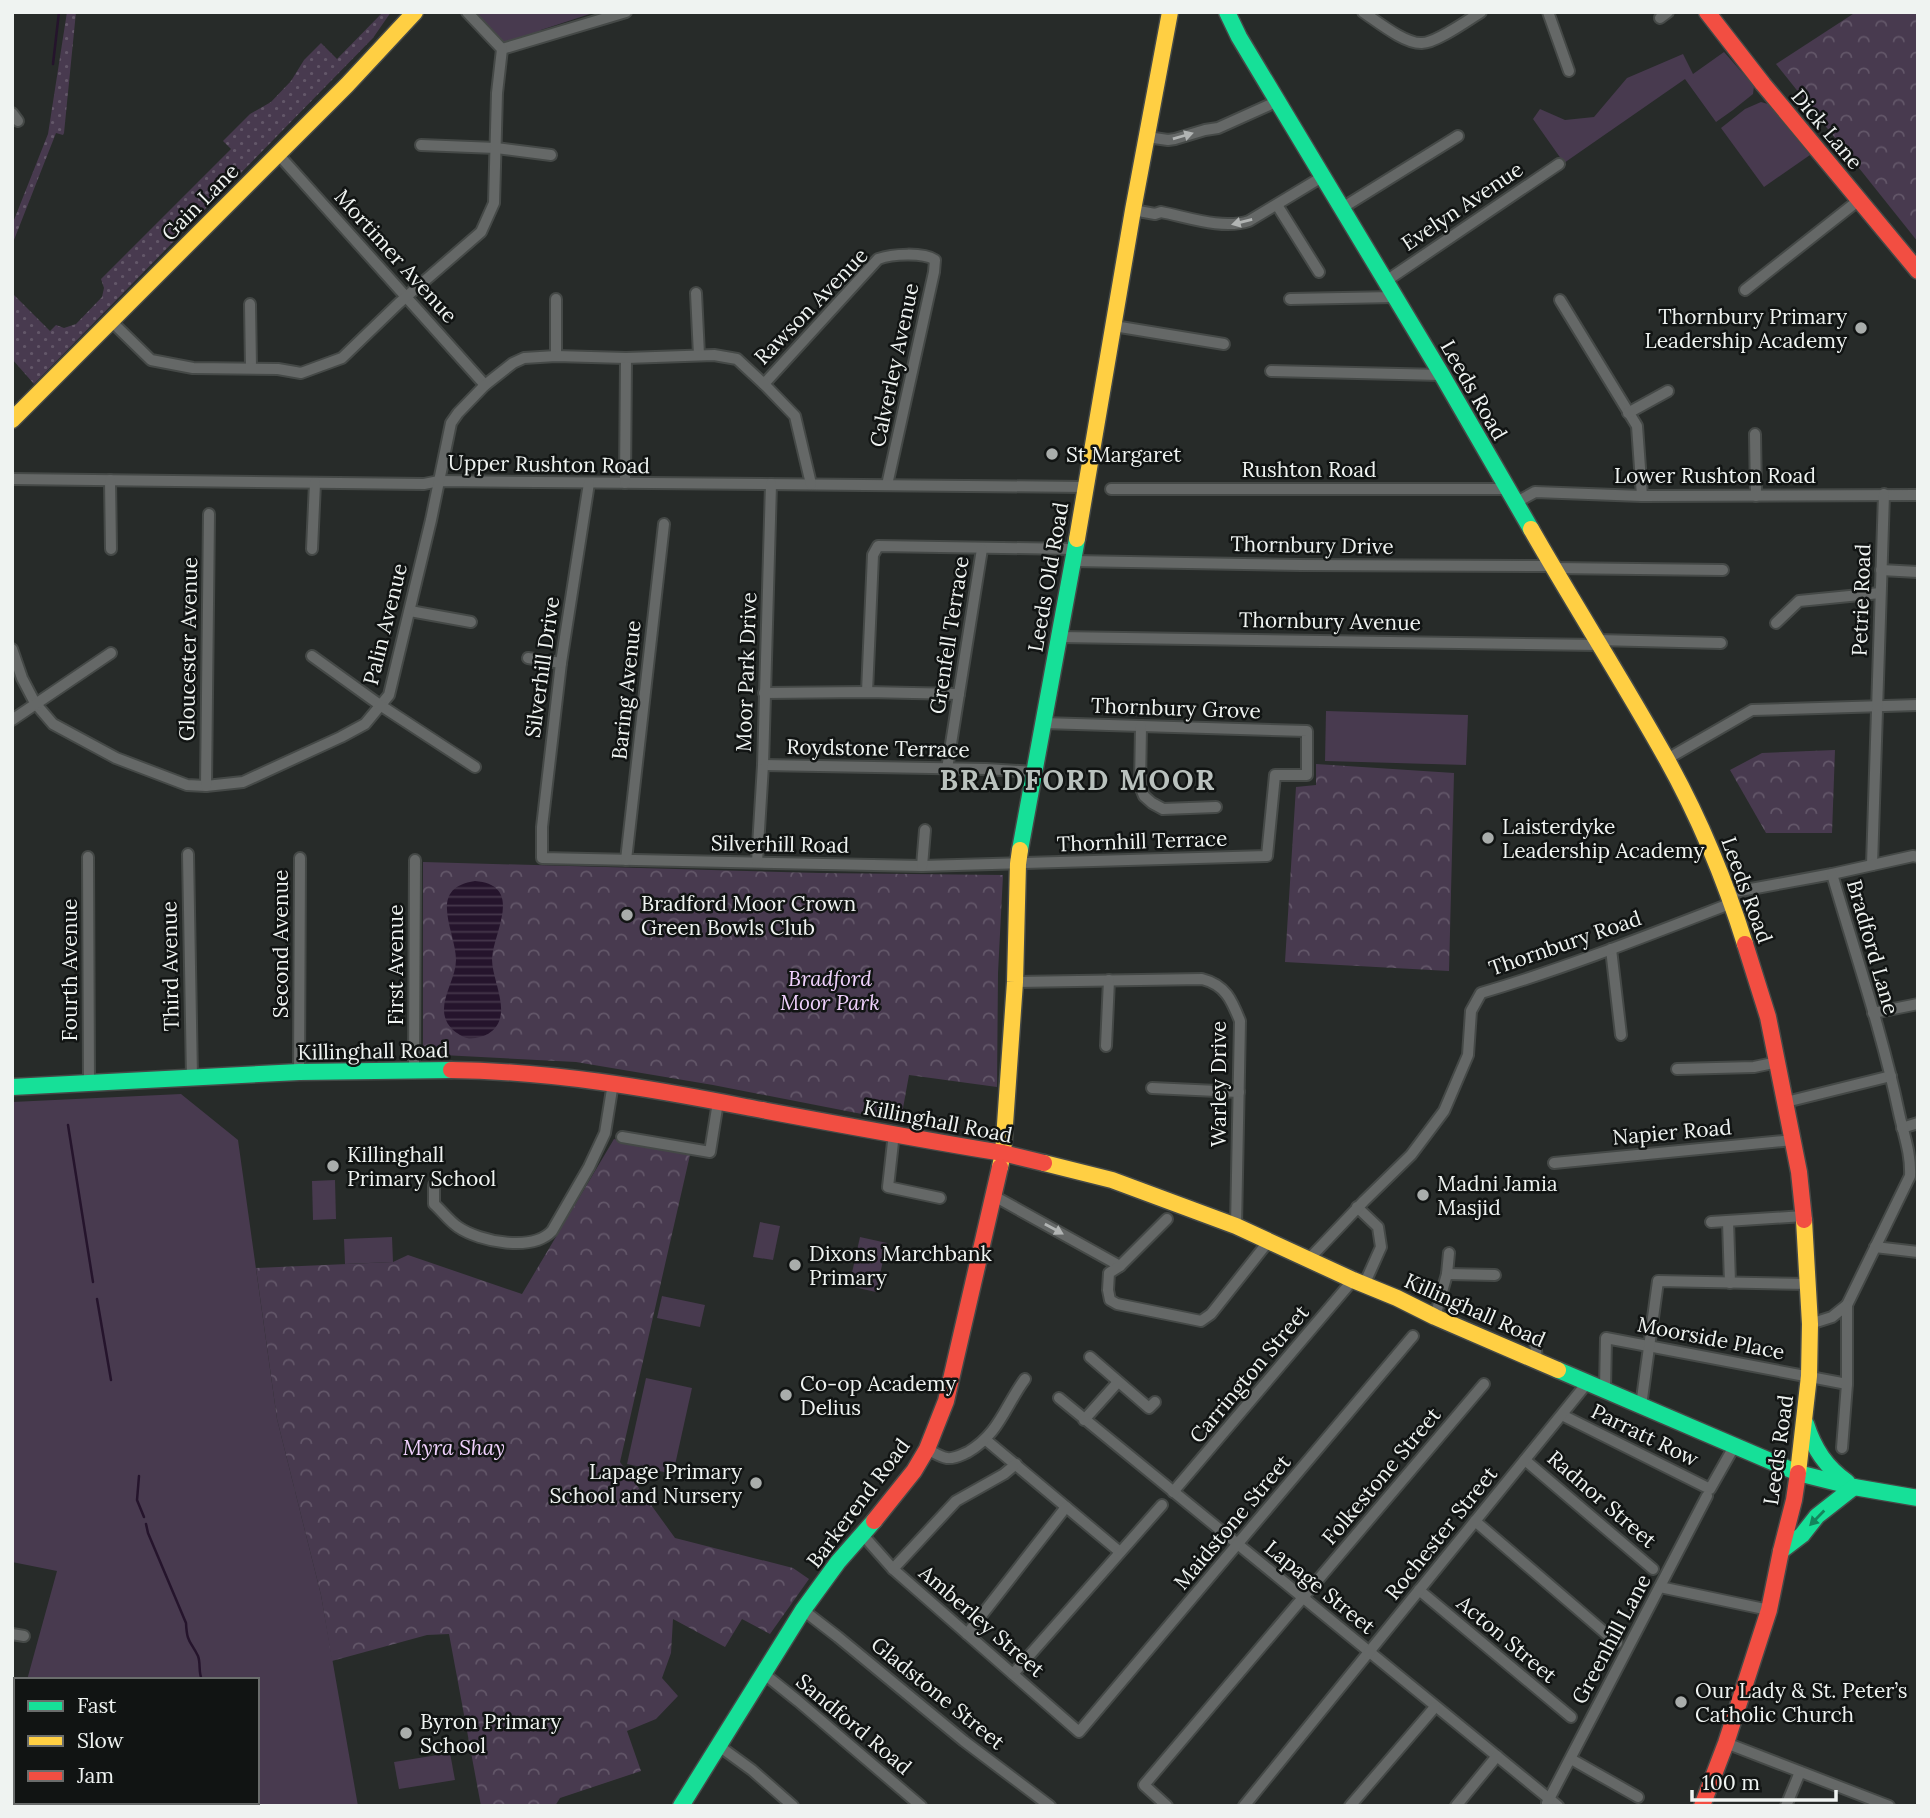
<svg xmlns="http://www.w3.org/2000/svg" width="1930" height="1818" font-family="Lora,serif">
<defs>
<pattern id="park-crowns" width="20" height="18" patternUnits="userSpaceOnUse" patternTransform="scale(1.75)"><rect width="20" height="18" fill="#483a4f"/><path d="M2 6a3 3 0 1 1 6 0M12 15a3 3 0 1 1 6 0" fill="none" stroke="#635769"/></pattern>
<pattern id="garden-dots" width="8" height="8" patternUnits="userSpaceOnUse" patternTransform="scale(1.75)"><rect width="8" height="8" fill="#483a4f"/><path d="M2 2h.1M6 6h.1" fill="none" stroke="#635769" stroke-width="1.8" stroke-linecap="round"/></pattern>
<pattern id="water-rules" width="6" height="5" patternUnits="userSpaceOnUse" patternTransform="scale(1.75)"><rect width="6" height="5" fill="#25142c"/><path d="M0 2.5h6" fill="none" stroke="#45374b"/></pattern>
</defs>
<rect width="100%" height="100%" fill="#272b29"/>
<!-- grass -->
<g fill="#483a4f">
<path d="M474,12H596L541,30L539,34L502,44Z"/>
<path d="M1724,52L1754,86L1753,94L1733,110L1716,122L1685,79L1564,163L1533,119L1540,109L1565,120L1594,117L1627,78L1683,54L1693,74Z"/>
<path d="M1761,102L1768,104L1810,155L1764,187L1721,128L1745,109Z"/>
<path d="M1326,711L1468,715L1466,765L1325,761Z"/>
<path d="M181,1094L238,1140L277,1419L321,1595L358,1806H176L172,1802H257V1680H27L57,1571L12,1562V1102Z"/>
<path d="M335,1180L336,1219L313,1220L312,1181Z"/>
<path d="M760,1222L780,1226L773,1260L753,1257Z"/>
<path d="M392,1237L393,1262L345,1264L344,1239Z"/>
<path d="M860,1237L887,1243L876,1292L849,1286Z"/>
<path d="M662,1296L705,1305L700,1327L657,1318Z"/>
<path d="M646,1378L692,1388L673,1474L627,1464Z"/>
<path d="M16,1718V1802H139L135,1806H12V1730Z"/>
<path d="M450,1753L455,1780L399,1789L394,1762Z"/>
</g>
<!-- park -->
<g fill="url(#park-crowns)">
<path d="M1856,12H1918V242L1776,64Z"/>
<path d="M1835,750L1832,833H1766L1730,770L1762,753Z"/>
<path d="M1316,764L1454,773L1449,971L1285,962L1296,787L1316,785Z"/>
<path d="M423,862L819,873L1003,875L998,973L997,1087L909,1075L901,1119L872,1116L713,1085L576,1062L423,1054Z"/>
<path d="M614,1139L690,1155L620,1462L675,1538L793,1568L809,1579L770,1634L742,1619L725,1647L673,1619L671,1653L662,1678L678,1696L656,1719L627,1731L641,1771L560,1798L555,1806H481L449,1634L427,1635L332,1661L321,1595L277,1419L256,1268L393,1262L408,1255L522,1294Z"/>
</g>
<!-- garden -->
<g fill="url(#garden-dots)">
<path d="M67,12H76L64,133L63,135L56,133L12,245V225L48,134Z"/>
<path d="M383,12H391L373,38L34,384L12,359V293L50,331L56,325L64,328L76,324L102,297L104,288L101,279L231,149L223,141L250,114L271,102L291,81L304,60L321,43L337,59Z"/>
</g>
<!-- water -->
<path fill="url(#water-rules)" d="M475,881C525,885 493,933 492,959C492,983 515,1017 488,1034C482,1037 474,1039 467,1038C462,1037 457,1033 453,1030C431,1009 456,983 456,960C456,931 426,888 475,881Z"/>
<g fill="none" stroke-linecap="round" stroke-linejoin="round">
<!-- stream -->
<g stroke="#25142c" stroke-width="2.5">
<path d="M53,64L59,12"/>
<path d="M68,1125L93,1282"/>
<path d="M97,1299L111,1380"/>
<path d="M139,1476L137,1500L144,1517"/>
<path d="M146,1524L148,1533L186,1623C187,1643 190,1640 198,1656C201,1664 198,1672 202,1680"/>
<path d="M222,1806L223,1802"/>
</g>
<defs>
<g id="street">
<path d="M1363,12C1378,22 1405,44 1422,43C1436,43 1468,20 1481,12"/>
<path d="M1548,12L1569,71"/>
<path d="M1660,18L1668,12"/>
<path d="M502,49L626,12"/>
<path d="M12,113L18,121"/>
<path d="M1147,137L1168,140L1175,139L1205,130L1218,128L1278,101"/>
<path d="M421,145L496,148L551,155"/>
<path d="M278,154L485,385"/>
<path d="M1277,205L1319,272"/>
<path d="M1342,208L1458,136"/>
<path d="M1133,210L1155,214L1161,212C1187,217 1223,230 1249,221L1322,177"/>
<path d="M1386,281L1559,164"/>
<path d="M1745,290L1859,200"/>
<path d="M696,293L699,355"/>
<path d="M1290,299L1395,297"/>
<path d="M1560,300L1637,426L1642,496"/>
<path d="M250,304L251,368"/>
<path d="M111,321L151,360L193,368L278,369L301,373L342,358L399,303L481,232L494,203L497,93L502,49L467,12"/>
<path d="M1114,326L1224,344"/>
<path d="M556,356V299"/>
<path d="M1271,371L1442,375"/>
<path d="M764,384L878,259C892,254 923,252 935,260L934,272L887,485"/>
<path d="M1628,413L1668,391"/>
<path d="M1755,434L1756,496"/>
<path d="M12,479L424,484L439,481L1085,487"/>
<path d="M110,480L111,549"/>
<path d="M589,483L561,663L542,827V858L922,866L1267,856L1275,775H1307V731L1043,723"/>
<path d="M625,483L626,358"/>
<path d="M1111,489H1507"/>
<path d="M1515,503L1535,492L1642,496L1918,495"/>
<path d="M312,549L315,483"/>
<path d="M1073,561L1301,565L1551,566"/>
<path d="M1553,568L1723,570"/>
<path d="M1881,570L1918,572"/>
<path d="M410,611L471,622"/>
<path d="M1776,623L1799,601L1880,593"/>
<path d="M1059,637L1599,645"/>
<path d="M1597,640L1721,643"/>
<path d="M12,649L22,678L35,703L53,724L116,758L187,785L206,786L243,782L341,737L365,724L389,695L431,520L451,423L458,413L485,385L513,363L524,358L556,356L626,358L714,355L737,359L764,384L795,416L811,484"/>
<path d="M312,656L380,705L475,767"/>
<path d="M528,658L561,663"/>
<path d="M867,692L873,555L878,546L1075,549"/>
<path d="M764,693L867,692L959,694"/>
<path d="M12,720L111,653"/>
<path d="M1141,726L1140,786L1144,796L1152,803L1163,809L1216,807"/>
<path d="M1667,759L1752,710L1918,705"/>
<path d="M763,765L986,769L1034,772"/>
<path d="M947,769L982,549"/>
<path d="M206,786L209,514"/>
<path d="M188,854L192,1078"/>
<path d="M88,857L89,1083"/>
<path d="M626,860L664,524"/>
<path d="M757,862L763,765L771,484"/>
<path d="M1872,865L1884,494"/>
<path d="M922,866L925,830"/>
<path d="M1729,893L1832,874L1913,856L1918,857"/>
<path d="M1611,949L1621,1035"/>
<path d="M1015,982L1202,979C1226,985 1232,1001 1240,1021L1236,1226"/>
<path d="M1873,1013L1918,1004"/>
<path d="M1106,1046L1109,980"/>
<path d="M414,1069L415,860"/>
<path d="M1677,1069L1754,1067L1778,1062"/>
<path d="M299,1072L300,858"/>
<path d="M1152,1088L1239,1092"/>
<path d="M1786,1102L1891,1076"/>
<path d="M1902,1128L1918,1123"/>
<path d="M894,1133L888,1187L940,1198"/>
<path d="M622,1137L710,1152L718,1102"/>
<path d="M1554,1163L1794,1140"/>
<path d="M434,1185V1204C442,1211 449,1221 458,1227C480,1242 532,1252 552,1231L589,1167L605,1133L613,1083"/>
<path d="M994,1196L1120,1266"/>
<path d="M1357,1207L1378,1227L1381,1247L1364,1285"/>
<path d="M1167,1219L1120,1266L1109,1273L1108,1290L1110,1300L1117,1304L1201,1321L1211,1314L1268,1242"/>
<path d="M1728,1221L1730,1283"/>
<path d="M1711,1222L1804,1216"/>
<path d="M1875,1247L1918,1252"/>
<path d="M1308,1260L1364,1201L1411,1155L1444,1111L1468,1055L1471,1011L1481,993C1566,968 1649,935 1732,903"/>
<path d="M1447,1274L1495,1275"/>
<path d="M1435,1317L1447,1274L1449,1253"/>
<path d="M1810,1324L1832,1317L1847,1305L1910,1176C1911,1153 1904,1136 1899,1113C1882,1032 1855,953 1832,874"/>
<path d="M1535,1339L1537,1361"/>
<path d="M1090,1357L1149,1408L1155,1402"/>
<path d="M1605,1389L1606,1338L1847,1384"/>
<path d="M1059,1398L1558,1806"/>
<path d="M1641,1406L1658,1281L1809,1284"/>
<path d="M1562,1415L1710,1489L1735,1445"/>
<path d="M1084,1420L1118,1382"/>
<path d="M986,1440L1120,1552"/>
<path d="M1842,1448L1847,1384V1305"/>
<path d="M927,1449C933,1452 940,1457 947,1458C955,1459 961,1455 968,1452C999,1434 1005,1406 1025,1379"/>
<path d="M1525,1460L1653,1569"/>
<path d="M1173,1492L1353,1280"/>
<path d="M1475,1521L1617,1643"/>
<path d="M862,1534L893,1569L1079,1732L1413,1336"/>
<path d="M893,1569L956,1501L1004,1474L1016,1464"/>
<path d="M1660,1587L1769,1610"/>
<path d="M1419,1590L1571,1717"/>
<path d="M803,1610L838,1637L964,1741L1050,1806"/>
<path d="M12,1634L24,1636"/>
<path d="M967,1634L1066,1507"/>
<path d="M763,1673L798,1701L921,1806"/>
<path d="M1013,1674L1162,1505"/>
<path d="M1726,1743L1889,1806"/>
<path d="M719,1746L752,1770L793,1806"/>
<path d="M1571,1759L1638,1797"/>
<path d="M1547,1803L1707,1496"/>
<path d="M1167,1806L1144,1785L1484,1384"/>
<path d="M1244,1806L1588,1382"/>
<path d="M1350,1806L1435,1707"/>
<path d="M1456,1806L1497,1756"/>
<path d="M1786,1806L1800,1772"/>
</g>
<g id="fast">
<path d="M1227,12L1239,37L1442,375L1531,529"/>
<path d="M1020,850L1077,539"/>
<path d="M12,1087L299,1072L451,1070"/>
<path d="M1558,1370L1798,1473L1854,1487L1918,1498"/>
<path d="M1806,1424C1814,1449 1826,1467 1847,1482"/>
<path d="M1781,1551L1802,1535L1817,1516L1854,1487"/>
<path d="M681,1806L803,1610L838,1562L874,1521"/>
</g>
<g id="slow">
<path d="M12,420L347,85L415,12"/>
<path d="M1531,529C1575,606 1623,681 1666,758C1699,817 1725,880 1745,944"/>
<path d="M1077,539L1133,210L1170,12"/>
<path d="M1044,1163L1112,1180L1236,1226L1353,1280L1397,1298L1435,1317L1558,1370"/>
<path d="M1000,1167L1003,1153L1015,982L1018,864L1020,850"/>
<path d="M1798,1473L1809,1376L1810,1324L1804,1220"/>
</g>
<g id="jam">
<path d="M1707,12L1763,84L1918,271"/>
<path d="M1745,944L1768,1017L1799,1172L1804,1220"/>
<path d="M451,1070C550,1071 649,1088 746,1107C832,1123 917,1139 1003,1153L1044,1163"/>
<path d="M874,1521L914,1471L927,1449L946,1401L1000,1167"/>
<path d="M1702,1806L1726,1743L1769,1610L1781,1551L1794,1500L1798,1473"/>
</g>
</defs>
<!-- street casing -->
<use href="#street" stroke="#454947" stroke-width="14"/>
<!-- fast casing -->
<use href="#fast" stroke="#454947" stroke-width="19"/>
<!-- slow casing -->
<use href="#slow" stroke="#454947" stroke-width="19"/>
<!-- jam casing -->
<use href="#jam" stroke="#454947" stroke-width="19"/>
<!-- street -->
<use href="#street" stroke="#656867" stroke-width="10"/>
<!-- fast -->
<use href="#fast" stroke="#16e098" stroke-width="16"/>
<!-- slow -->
<use href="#slow" stroke="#ffcf43" stroke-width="16"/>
<!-- jam -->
<use href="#jam" stroke="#f24e42" stroke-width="16"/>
</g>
<!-- one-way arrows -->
<defs><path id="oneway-solid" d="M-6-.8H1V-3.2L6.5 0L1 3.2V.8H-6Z" transform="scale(1.75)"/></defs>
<g fill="#b1b4b3">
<use href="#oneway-solid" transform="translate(1183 136) rotate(-16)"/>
<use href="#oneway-solid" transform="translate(1242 222) rotate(166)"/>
<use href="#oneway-solid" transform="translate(1054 1229) rotate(29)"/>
</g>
<use fill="#14845c" href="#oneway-solid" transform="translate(1817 1518) rotate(134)"/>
<!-- markers -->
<g fill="#a9adab" stroke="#111413" stroke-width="2.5">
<circle cx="1861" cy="328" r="7"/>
<circle cx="1052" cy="454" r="7"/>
<circle cx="1488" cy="838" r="7"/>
<circle cx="627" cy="915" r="7"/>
<circle cx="333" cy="1166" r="7"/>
<circle cx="1423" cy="1195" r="7"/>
<circle cx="795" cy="1265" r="7"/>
<circle cx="786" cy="1395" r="7"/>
<circle cx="756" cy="1483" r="7"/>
<circle cx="1681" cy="1702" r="7"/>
<circle cx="406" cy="1733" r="7"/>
</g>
<g text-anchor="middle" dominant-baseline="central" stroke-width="5" stroke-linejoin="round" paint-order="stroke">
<!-- street labels -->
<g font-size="21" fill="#eff3f1" stroke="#111413">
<text transform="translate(1827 129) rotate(50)">Dick Lane</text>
<text transform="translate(200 202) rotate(-45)">Gain Lane</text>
<text transform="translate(1462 206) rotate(-34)">Evelyn Avenue</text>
<text transform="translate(396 256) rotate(48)">Mortimer Avenue</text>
<text transform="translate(811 306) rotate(-46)">Rawson Avenue</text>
<text transform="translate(894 365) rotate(-78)">Calverley Avenue</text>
<text transform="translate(1474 390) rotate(60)">Leeds Road</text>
<text transform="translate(549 464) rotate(1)">Upper Rushton Road</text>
<text x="1309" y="469">Rushton Road</text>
<text x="1715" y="475">Lower Rushton Road</text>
<text transform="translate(1312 545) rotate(1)">Thornbury Drive</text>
<text transform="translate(1048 577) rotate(-80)">Leeds Old Road</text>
<text transform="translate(1861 600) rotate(-88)">Petrie Road</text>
<text transform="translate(1330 621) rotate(1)">Thornbury Avenue</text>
<text transform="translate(385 624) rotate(-76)">Palin Avenue</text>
<text transform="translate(949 635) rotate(-81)">Grenfell Terrace</text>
<text transform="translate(188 649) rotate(-89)">Gloucester Avenue</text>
<text transform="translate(542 667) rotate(-82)">Silverhill Drive</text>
<text transform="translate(746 672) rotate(-88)">Moor Park Drive</text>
<text transform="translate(626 690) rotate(-84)">Baring Avenue</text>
<text transform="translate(1176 708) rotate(2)">Thornbury Grove</text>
<text transform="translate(878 748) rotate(1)">Roydstone Terrace</text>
<text transform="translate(1142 841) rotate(-2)">Thornhill Terrace</text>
<text transform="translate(780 844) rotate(1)">Silverhill Road</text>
<text transform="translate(1747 890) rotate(70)">Leeds Road</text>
<text transform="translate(1565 943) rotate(-19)">Thornbury Road</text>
<text transform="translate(280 944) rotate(-90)">Second Avenue</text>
<text transform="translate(1873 947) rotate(74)">Bradford Lane</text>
<text transform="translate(395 965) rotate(-90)">First Avenue</text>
<text transform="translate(170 966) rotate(-91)">Third Avenue</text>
<text transform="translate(69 970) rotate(-90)">Fourth Avenue</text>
<text transform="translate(373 1051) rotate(-1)">Killinghall Road</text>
<text transform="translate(1218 1084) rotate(-90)">Warley Drive</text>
<text transform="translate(938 1121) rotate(11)">Killinghall Road</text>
<text transform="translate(1672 1132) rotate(-5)">Napier Road</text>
<text transform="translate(1475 1310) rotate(24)">Killinghall Road</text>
<text transform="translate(1711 1338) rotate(11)">Moorside Place</text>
<text transform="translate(1249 1374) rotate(-50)">Carrington Street</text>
<text transform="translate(1645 1435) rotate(26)">Parratt Row</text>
<text transform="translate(1778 1450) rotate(-82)">Leeds Road</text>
<text transform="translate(1381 1476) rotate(-50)">Folkestone Street</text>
<text transform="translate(1602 1499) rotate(41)">Radnor Street</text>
<text transform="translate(858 1503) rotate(-53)">Barkerend Road</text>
<text transform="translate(1232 1522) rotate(-50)">Maidstone Street</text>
<text transform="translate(1441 1533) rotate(-51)">Rochester Street</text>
<text transform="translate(1320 1587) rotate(39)">Lapage Street</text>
<text transform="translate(982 1621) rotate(41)">Amberley Street</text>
<text transform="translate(1507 1639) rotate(40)">Acton Street</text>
<text transform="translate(1611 1639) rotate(-62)">Greenhill Lane</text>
<text transform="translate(938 1693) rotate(39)">Gladstone Street</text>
<text transform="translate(854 1724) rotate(40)">Sandford Road</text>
</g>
<!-- poi labels -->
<g font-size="21" fill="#eff3f1" stroke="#111413" text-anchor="start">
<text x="1847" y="316" text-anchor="end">Thornbury Primary<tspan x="1847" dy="24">Leadership Academy</tspan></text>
<text x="1066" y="454">St Margaret</text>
<text x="1502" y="826">Laisterdyke<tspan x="1502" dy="24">Leadership Academy</tspan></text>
<text x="641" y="903">Bradford Moor Crown<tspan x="641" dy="24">Green Bowls Club</tspan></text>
<text x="347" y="1154">Killinghall<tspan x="347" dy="24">Primary School</tspan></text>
<text x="1437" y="1183">Madni Jamia<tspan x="1437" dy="24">Masjid</tspan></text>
<text x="809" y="1253">Dixons Marchbank<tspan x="809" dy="24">Primary</tspan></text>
<text x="800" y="1383">Co-op Academy<tspan x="800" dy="24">Delius</tspan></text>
<text x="742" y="1471" text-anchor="end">Lapage Primary<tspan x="742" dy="24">School and Nursery</tspan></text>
<text x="1695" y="1690">Our Lady &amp; St. Peter’s<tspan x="1695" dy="24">Catholic Church</tspan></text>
<text x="420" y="1721">Byron Primary<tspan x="420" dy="24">School</tspan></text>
</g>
<!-- park labels -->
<g font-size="21" font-style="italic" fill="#f0d1fd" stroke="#111413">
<text x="830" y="978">Bradford<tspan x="830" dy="24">Moor Park</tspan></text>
<text x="454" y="1447">Myra Shay</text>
</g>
<!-- district labels -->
<g font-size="28" font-weight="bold" letter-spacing="2" fill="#b9c1bd" stroke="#111413">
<text x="1078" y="780">BRADFORD MOOR</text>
</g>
</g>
<!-- border -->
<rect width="1930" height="1818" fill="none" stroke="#eff3f1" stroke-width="28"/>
<!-- legend -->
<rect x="14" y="1678" width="245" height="126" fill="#111413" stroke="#6a6d6c" stroke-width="2"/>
<rect x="28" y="1701" width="35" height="10" fill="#16e098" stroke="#6a6d6c" stroke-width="2"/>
<text x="77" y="1713" font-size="21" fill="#eff3f1">Fast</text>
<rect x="28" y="1736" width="35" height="10" fill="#ffcf43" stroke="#6a6d6c" stroke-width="2"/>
<text x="77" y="1748" font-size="21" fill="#eff3f1">Slow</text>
<rect x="28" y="1771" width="35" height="10" fill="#f24e42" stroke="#6a6d6c" stroke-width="2"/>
<text x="77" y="1783" font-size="21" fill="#eff3f1">Jam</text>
<!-- scale -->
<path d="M1692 1790v10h144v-10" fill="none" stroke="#eff3f1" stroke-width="3.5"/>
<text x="1702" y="1790" font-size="21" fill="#eff3f1" stroke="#111413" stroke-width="5" paint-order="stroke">100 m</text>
</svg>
